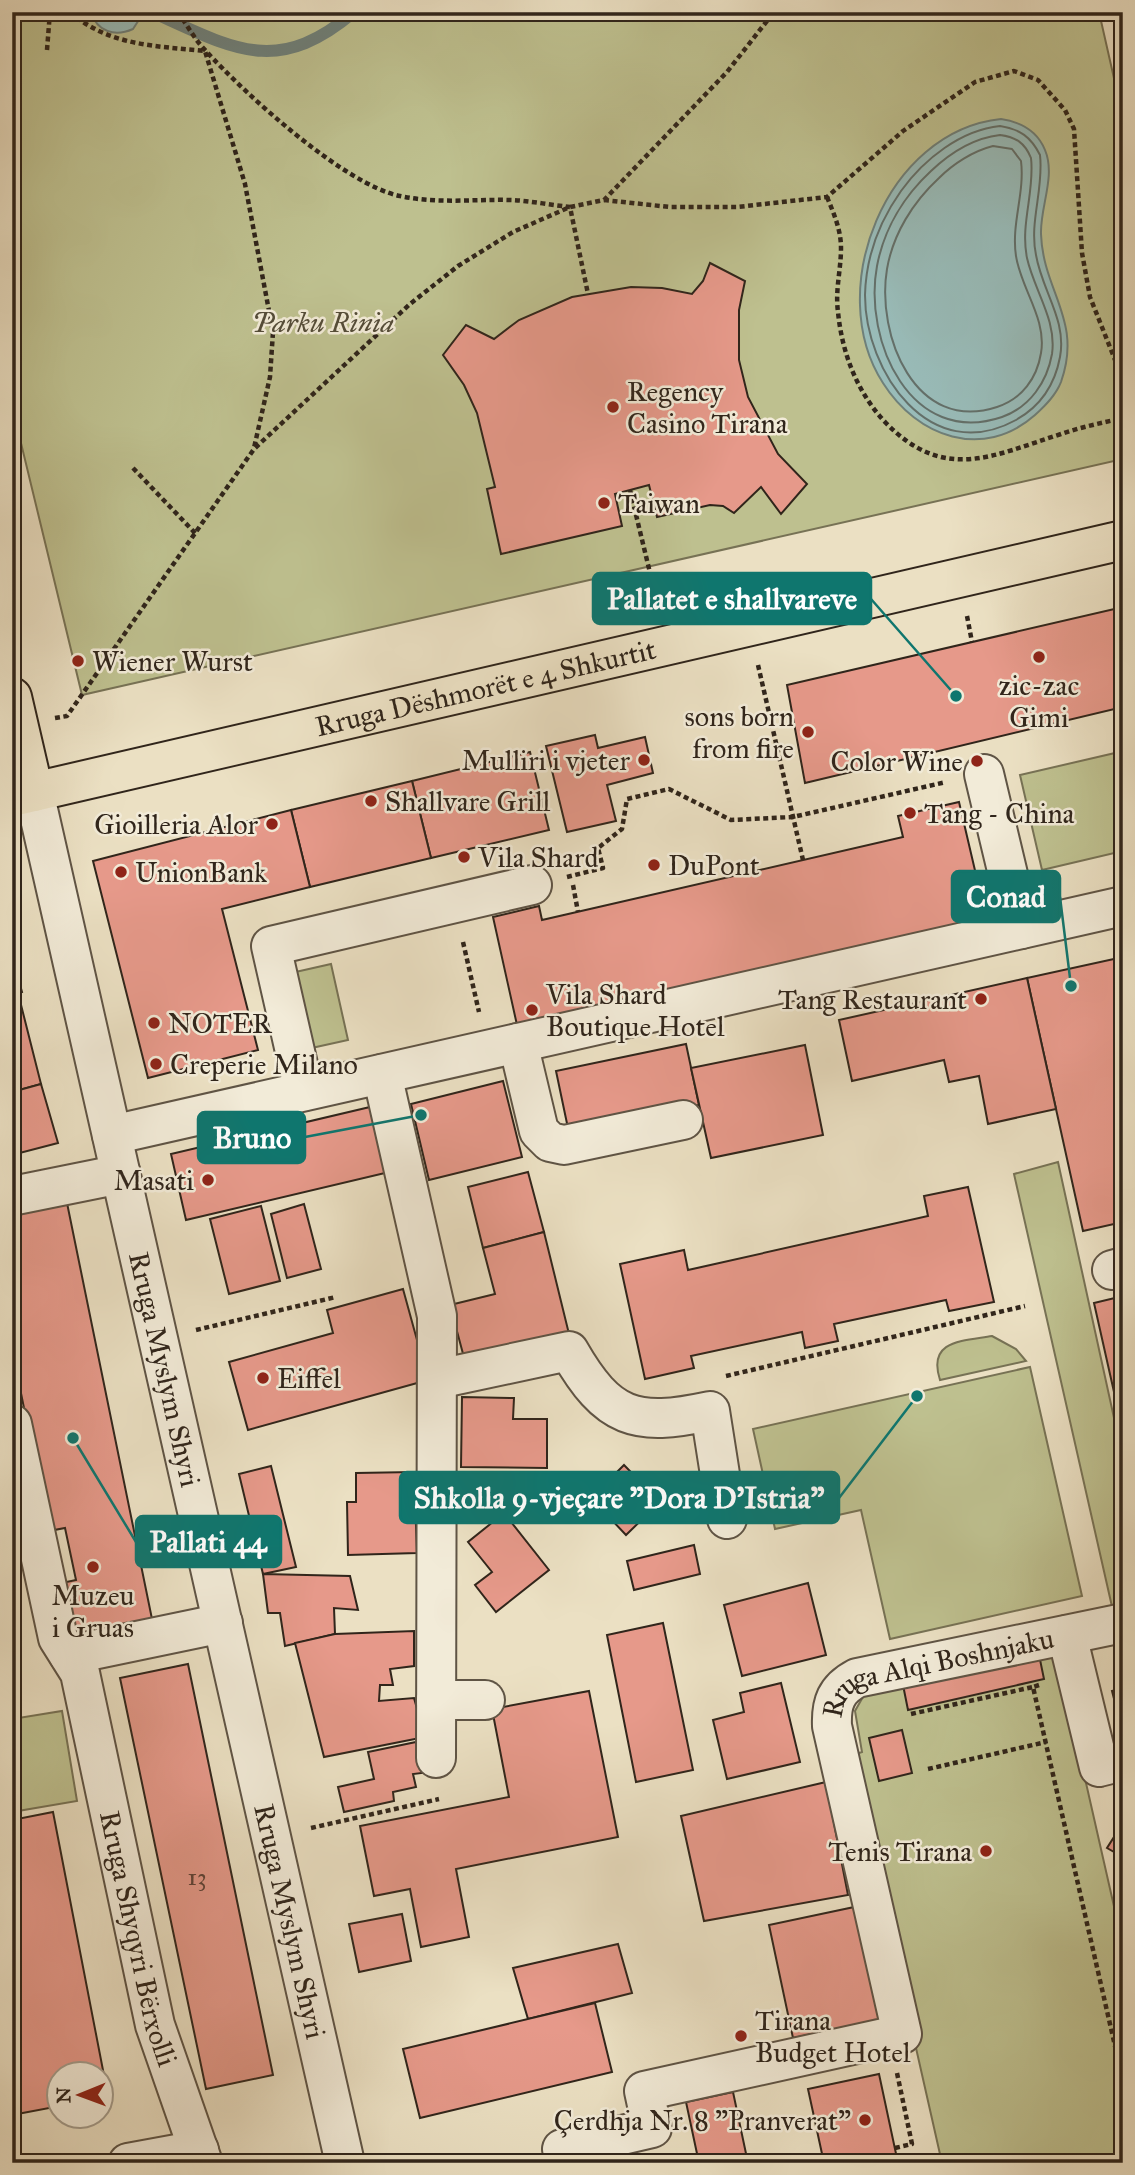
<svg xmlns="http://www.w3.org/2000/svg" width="1135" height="2175" font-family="'IM FELL Great Primer',serif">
<rect width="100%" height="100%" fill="#ebe0c3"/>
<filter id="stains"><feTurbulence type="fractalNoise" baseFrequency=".00286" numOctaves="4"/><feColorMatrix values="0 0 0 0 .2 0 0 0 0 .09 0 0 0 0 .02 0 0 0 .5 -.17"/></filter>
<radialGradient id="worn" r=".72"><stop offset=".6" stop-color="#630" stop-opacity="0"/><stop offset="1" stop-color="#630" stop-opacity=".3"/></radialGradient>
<!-- green -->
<g fill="#bec08f" stroke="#777255" stroke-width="2">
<path d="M12,12H1099L1123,118V459L82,695L12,406Z"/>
<path d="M1115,753L1123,785V851L1042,870L1020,775Z"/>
<path d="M331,964L348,1040L307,1049L291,973Z"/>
<path d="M1058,1162L1123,1459V1609L1113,1611L1014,1174Z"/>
<path d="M992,1336L1016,1349L1026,1361L940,1380C927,1340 962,1341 992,1336Z"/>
<path d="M1030,1367L1082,1596L890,1639L861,1510L775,1529L753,1429Z"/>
<path d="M1054,1642L1123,1946V2163H942L850,1756L862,1752L855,1711L872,1681Z"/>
<path d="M62,1711L77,1801L12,1812V1719Z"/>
</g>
<!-- water -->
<g fill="#99bcb9" stroke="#6f807a" stroke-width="2">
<path d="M91,12H144L133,29C115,37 97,32 91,12Z"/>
<path d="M1001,119C1021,122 1037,130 1045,150C1056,176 1040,207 1041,234C1043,292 1083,320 1061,382C1056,395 1046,405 1035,415C983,461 917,437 883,383C823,290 886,131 1001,119Z"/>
</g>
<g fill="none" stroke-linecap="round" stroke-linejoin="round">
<!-- shore -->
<g stroke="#64706a" stroke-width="2">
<path d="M1000,126C1020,129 1031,137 1040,155C1044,189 1029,222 1036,255C1042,291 1067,320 1060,357C1055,384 1041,406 1016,420C930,467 865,372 865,295C866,256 879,222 901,191C924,159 961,130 1000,126Z"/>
<path d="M1000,135C1016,137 1025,143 1031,158C1035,191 1020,224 1027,258C1034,290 1057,320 1052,354C1047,382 1030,407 1002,417C911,448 863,341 877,266C884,229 904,196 931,171C950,153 974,138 1000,135Z"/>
<path d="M993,146L1012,149L1021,161C1025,193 1011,224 1016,256C1021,289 1047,319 1041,353C1037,378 1022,399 997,407C915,434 876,335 887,269C893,234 913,202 939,178C953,164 973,151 993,146Z"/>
</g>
<!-- stream -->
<path stroke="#6f807a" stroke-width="12" d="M152,12C234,49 277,77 354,12"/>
</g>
<!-- building -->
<g fill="#e6998a" stroke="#30251b" stroke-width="2">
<path d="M710,263L745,281L739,310V360L748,397L778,454L807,484L781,514L761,487L734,513L723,506L710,505L657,517L649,485L615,494L622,526L501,554L487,489L495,487L477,413L464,385L443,355L466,325L494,339L519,320L572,297L631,287L662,288L692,294L703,281Z"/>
<path d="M1123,607V707L805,783L787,685Z"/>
<path d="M595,735L598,748L645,737L653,773L607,785L616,821L567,832L546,746Z"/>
<path d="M530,752L549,830L431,858L412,781Z"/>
<path d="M412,781L431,858L310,887L291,810Z"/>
<path d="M959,802L988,926L519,1034L493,917L539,906L542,920L903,837L898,816Z"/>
<path d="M291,810L310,887L222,909L258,1050L148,1078L93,861Z"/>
<path d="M12,955L22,992L12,995Z"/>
<path d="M1123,957V1222L1083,1231L1027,978Z"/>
<path d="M1027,978L1056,1109L988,1124L979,1076L949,1082L944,1060L852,1081L839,1020Z"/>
<path d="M18,993L41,1084L12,1092V995Z"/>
<path d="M686,1044L699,1105L569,1133L556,1071Z"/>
<path d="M805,1045L823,1135L711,1158L691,1068Z"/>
<path d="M503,1081L522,1157L429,1180L411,1104Z"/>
<path d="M41,1084L58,1143L12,1155V1092Z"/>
<path d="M370,1107L385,1173L186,1220L171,1154Z"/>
<path d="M528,1172L544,1232L483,1248L468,1187Z"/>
<path d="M968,1187L994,1302L949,1311L946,1300L834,1324L838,1341L805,1348L802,1332L691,1356L694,1368L645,1379L620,1264L684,1250L688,1270L928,1216L924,1196Z"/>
<path d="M67,1203L152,1619L67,1636L57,1584L76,1580L65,1528L49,1531L12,1349V1214Z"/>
<path d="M304,1204L321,1269L287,1278L271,1214Z"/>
<path d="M261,1206L280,1281L229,1294L210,1219Z"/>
<path d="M544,1232L570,1338L466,1365L450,1305L495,1294L483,1248Z"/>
<path d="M403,1289L428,1380L248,1430L229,1362L333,1333L327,1310Z"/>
<path d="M1123,1296V1432L1094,1303Z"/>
<path d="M462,1397L514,1398L513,1419H547V1468L461,1467Z"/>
<path d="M624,1465L660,1502L626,1535L591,1498Z"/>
<path d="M271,1466L296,1567L263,1574L239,1474Z"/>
<path d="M414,1472L417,1553L348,1555L347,1502H356V1473Z"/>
<path d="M504,1513L549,1570L496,1612L475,1585L492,1572L468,1542Z"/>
<path d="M694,1545L700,1574L634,1590L627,1561Z"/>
<path d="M263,1574L350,1576L358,1610L334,1608L335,1634L285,1646L280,1613H268Z"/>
<path d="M808,1583L826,1655L742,1676L724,1605Z"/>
<path d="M663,1623L693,1770L636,1782L607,1635Z"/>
<path d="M414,1631V1666L390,1669L393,1685H380L379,1701L414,1698L425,1737L324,1757L295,1643L335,1634Z"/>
<path d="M1037,1645L1044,1679L908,1710L901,1675Z"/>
<path d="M188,1664L273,2075L206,2089L120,1678Z"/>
<path d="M781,1683L800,1762L727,1779L713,1720L744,1712L740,1693Z"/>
<path d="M1123,1688V1734L1112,1691Z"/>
<path d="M589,1691L618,1837L456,1869L469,1937L421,1947L410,1889L374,1896L360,1826L509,1797L492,1709Z"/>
<path d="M902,1730L912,1773L879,1781L869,1738Z"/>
<path d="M416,1742L422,1773L413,1774L416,1787L393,1792L394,1801L344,1812L338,1787L374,1779L368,1752Z"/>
<path d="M826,1782L848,1895L704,1921L681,1816Z"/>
<path d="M53,1812L108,2096L102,2098V2074H60V2106L12,2115V1820Z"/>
<path d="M1123,1823V1857L1107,1848Z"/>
<path d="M859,1906L883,2019L793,2038L769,1925Z"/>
<path d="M402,1914L411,1961L359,1972L349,1924Z"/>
<path d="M618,1944L632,1993L528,2019L513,1968Z"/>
<path d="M595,2003L612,2072L420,2118L403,2049Z"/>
<path d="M879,2074L898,2163H824L808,2089Z"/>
<path d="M733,2092L748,2163H699L686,2102Z"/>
<path d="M689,2157L691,2163H665Z"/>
</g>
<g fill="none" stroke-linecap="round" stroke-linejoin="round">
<defs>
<g id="minor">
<path d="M984,774L1021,929"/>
<path id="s1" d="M34,792L345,2163"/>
<path d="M518,1043L539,1131L550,1142L564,1145L683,1120"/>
<path d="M382,1074L437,1316L436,1758"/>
<path d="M304,1091L271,946L532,885"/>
<path d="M112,1135L1123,906"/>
<path d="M12,1196L121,1174"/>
<path d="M1112,1270L1123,1267"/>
<path d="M438,1379L569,1351C608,1419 635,1427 710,1411L727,1519"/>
<path id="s2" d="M12,1424L58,1638L80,1673L155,2025L203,2163"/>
<path d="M1067,1635L1099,1767L1123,1761"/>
<path d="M69,1655L223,1623"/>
<path d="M436,1700H485"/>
<path id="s3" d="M562,2149L652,2128L644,2091L902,2034L832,1726C831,1703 836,1689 857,1678L1123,1623"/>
<path d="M128,2163L199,2150"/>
</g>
<g id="major">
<path d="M12,697L34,792"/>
<path id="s4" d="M12,797L1123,540"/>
</g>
</defs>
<!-- minor casing -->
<use href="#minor" stroke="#5f5445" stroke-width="42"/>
<!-- major casing -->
<use href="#major" stroke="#30251b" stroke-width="42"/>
<!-- path -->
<g stroke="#30251b" stroke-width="4.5" stroke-dasharray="5 3.5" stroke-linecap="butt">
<path d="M70,12C109,46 156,46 205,51L245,184L273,332L270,377L254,448"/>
<path d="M178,12C187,25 195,40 206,51C245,94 345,185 400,196C438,204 474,199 512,200C531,201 551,205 570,207L588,294"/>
<path d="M47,50L50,12"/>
<path d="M827,197C834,214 841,230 841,248C841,270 835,290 838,312C842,353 857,392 885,422C944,483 992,456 1061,434C1081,427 1102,423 1123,418"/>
<path d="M604,200L670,207H737L827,197L903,131L975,82L1014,71L1038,80L1065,110L1074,129L1082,253L1090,297L1123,380"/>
<path d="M133,468L196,534"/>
<path d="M630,490L652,581"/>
<path d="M967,616L972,642"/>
<path d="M758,665L803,860"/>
<path d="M55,718L67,716L254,449L410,304L458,266L513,232L570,207L604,200L727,72L774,12"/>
<path d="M567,877L603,868L598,848L622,829L627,799L669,789L731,820L793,817L946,782"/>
<path d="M573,885L578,912"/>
<path d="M463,942L479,1012"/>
<path d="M196,1330L336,1297"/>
<path d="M726,1376L1025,1306"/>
<path d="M1039,1685L1033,1687L1123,2081"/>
<path d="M911,1714L1033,1687"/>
<path d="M928,1769L1046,1742"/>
<path d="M311,1828L439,1799"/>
<path d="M895,2148L912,2144L897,2073"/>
<path d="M496,2163L524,2157"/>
</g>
<!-- minor -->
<use href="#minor" stroke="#f2ebd8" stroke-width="38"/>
<!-- major -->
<use href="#major" stroke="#ebe0c3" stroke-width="38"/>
</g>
<!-- markers -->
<g fill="#8f2418" stroke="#f2ebd8" stroke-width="2.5">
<circle cx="613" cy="407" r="7"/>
<circle cx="604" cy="503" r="7"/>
<circle cx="1039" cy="657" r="7"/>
<circle cx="78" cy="661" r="7"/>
<circle cx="808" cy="732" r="7"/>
<circle cx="644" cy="760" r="7"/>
<circle cx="977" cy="761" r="7"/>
<circle cx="371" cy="801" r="7"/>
<circle cx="910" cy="813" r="7"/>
<circle cx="272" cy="824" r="7"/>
<circle cx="464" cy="857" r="7"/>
<circle cx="654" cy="865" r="7"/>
<circle cx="121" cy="872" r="7"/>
<circle cx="981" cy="999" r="7"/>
<circle cx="532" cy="1010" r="7"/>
<circle cx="154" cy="1023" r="7"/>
<circle cx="156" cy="1064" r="7"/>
<circle cx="208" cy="1180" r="7"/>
<circle cx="263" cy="1378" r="7"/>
<circle cx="93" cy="1567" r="7"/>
<circle cx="986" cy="1851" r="7"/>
<circle cx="741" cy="2036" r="7"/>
<circle cx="865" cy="2120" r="7"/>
</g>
<g text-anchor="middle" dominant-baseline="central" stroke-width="5" stroke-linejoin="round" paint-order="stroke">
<!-- number labels -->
<g font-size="24" fill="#5e4237">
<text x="197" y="1877">13</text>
</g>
<!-- park labels -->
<g font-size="28" font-style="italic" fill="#544c38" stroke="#f2ebd8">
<text x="323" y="322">Parku Rinia</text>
</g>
<!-- poi labels -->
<g font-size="28" fill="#30251b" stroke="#f2ebd8" text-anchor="start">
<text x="627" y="391">Regency<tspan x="627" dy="32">Casino Tirana</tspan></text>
<text x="618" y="503">Taiwan</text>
<text x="92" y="661">Wiener Wurst</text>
<text x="1039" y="685" text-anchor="middle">zic-zac<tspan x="1039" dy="32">Gimi</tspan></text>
<text x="794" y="716" text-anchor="end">sons born<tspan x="794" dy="32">from fire</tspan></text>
<text x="630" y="760" text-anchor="end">Mulliri i vjeter</text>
<text x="963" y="761" text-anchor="end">Color Wine</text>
<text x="385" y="801">Shallvare Grill</text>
<text x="924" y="813">Tang - China</text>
<text x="258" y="824" text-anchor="end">Gioilleria Alor</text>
<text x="478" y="857">Vila Shard</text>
<text x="668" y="865">DuPont</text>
<text x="135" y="872">UnionBank</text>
<text x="546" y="994">Vila Shard<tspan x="546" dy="32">Boutique Hotel</tspan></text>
<text x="967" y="999" text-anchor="end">Tang Restaurant</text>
<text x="168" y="1023">NOTER</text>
<text x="170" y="1064">Creperie Milano</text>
<text x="194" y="1180" text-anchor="end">Masati</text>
<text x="277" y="1378">Eiffel</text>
<text x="93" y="1595" text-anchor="middle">Muzeu<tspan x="93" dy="32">i Gruas</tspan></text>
<text x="972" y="1851" text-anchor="end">Tenis Tirana</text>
<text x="755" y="2020">Tirana<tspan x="755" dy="32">Budget Hotel</tspan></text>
<text x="851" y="2120" text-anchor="end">Çerdhja Nr. 8 "Pranverat"</text>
</g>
<!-- street labels -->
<g font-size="28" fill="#30251b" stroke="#f2ebd8">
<text stroke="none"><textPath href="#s4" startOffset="486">Rruga Dëshmorët e 4 Shkurtit</textPath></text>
<text stroke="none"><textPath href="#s1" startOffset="592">Rruga Myslym Shyri</textPath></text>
<text stroke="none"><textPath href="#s3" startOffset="844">Rruga Alqi Boshnjaku</textPath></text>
<text stroke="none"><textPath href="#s1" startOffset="1158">Rruga Myslym Shyri</textPath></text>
<text stroke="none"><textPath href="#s2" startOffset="532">Rruga Shyqyri Bërxolli</textPath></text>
</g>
</g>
<!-- callouts -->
<path fill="none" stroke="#0f766e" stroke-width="2.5" d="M956 696L871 599M1071 986L1060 897M421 1115L305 1137M917 1396L839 1498M73 1438L136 1542"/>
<g fill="#0f766e" stroke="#f2ebd8" stroke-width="2.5">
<circle cx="956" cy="696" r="7"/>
<circle cx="1071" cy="986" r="7"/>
<circle cx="421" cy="1115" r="7"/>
<circle cx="917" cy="1396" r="7"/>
<circle cx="73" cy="1438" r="7"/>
</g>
<g fill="#0f766e" stroke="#0f766e" stroke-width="2.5">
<rect x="593" y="573" width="278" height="51" rx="7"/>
<rect x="952" y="871" width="108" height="51" rx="7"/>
<rect x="198" y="1112" width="107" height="51" rx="7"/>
<rect x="400" y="1472" width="439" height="51" rx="7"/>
<rect x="136" y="1516" width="145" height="51" rx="7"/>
</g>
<g font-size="30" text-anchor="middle" font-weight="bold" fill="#fff">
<text x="732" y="609">Pallatet e shallvareve</text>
<text x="1006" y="907">Conad</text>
<text x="252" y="1148">Bruno</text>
<text x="619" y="1508">Shkolla 9-vjeçare "Dora D'Istria"</text>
<text x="208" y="1552">Pallati 44</text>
</g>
<!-- margin -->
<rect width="1135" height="2175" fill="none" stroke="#ebe0c3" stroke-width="42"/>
<rect x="14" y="14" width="1107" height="2147" fill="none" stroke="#30251b" stroke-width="3.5"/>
<rect x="21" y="21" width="1093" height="2133" fill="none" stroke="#30251b" stroke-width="2"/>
<!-- north arrow -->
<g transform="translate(80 2095) rotate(269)"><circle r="33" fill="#f2ebd8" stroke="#a49c8c" stroke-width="2"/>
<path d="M0-5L12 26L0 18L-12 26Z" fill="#8f2418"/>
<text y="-10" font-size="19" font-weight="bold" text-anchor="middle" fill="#30251b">N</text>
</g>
<rect width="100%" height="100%" filter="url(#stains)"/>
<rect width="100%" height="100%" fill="url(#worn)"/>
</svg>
